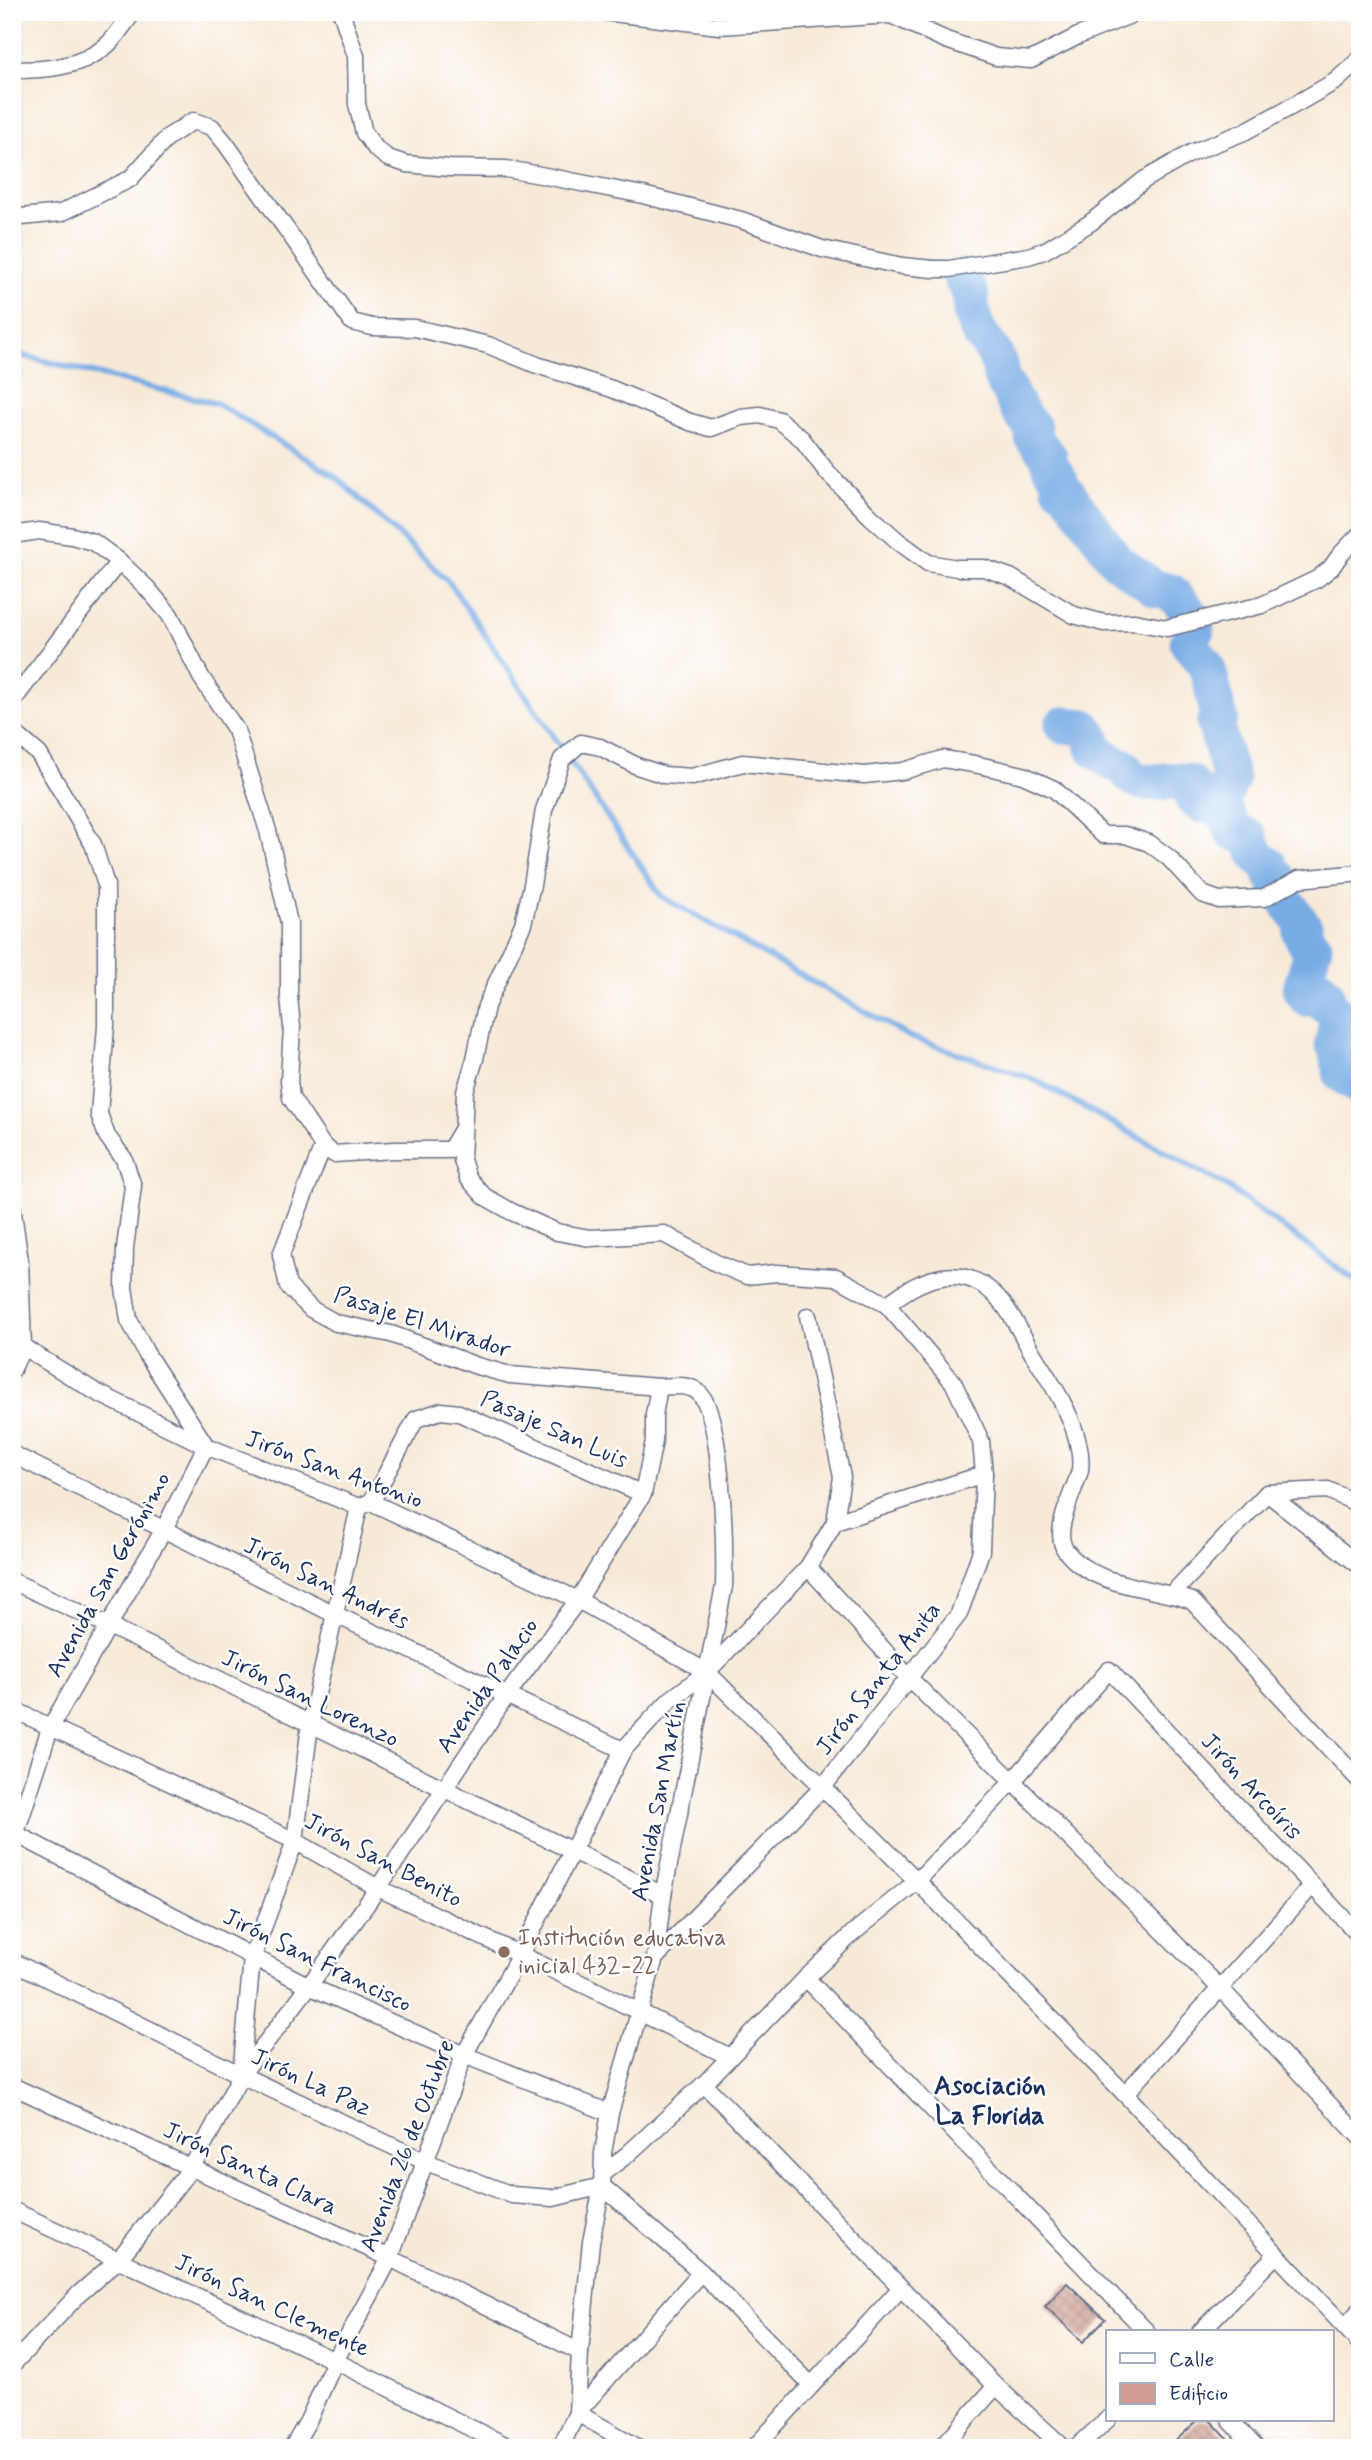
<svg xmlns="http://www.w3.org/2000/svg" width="1372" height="2460" font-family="Mynerve,sans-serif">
<defs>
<pattern id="building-cross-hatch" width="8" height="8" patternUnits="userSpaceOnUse" patternTransform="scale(1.75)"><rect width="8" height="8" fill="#ce9c90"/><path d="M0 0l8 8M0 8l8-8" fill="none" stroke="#a68079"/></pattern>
</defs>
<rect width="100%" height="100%" fill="#fff"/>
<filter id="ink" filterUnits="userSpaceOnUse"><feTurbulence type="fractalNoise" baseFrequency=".0143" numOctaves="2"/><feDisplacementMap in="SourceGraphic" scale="14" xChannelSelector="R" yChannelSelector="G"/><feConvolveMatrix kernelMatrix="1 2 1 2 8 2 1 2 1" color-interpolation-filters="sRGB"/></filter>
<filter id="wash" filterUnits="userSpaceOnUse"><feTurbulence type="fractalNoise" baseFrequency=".00686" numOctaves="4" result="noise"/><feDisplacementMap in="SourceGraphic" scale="28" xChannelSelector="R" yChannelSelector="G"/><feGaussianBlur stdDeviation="1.57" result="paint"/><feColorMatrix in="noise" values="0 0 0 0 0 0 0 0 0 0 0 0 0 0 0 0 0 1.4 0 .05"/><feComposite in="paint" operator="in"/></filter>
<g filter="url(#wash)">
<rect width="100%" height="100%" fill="#f7e9d7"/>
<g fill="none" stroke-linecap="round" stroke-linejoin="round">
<!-- stream -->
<path stroke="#78ace5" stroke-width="6" d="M12,353L218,404L335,476L450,583L661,896L910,1037L1033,1079L1225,1185L1360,1284"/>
<!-- river -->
<g stroke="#78ace5" stroke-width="37">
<path d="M961,277L971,295V312L974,316C974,333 991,344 997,359C1000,364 1000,371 1001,376C1003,382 1006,385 1009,391C1016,405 1020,416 1033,427V438L1049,457L1050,466L1060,480V487L1067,492L1117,562L1155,588L1171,592L1194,618L1196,631L1188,643C1193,649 1199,655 1203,661C1214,677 1212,699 1220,717L1215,723L1231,779L1226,791L1215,795L1213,804L1219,811L1227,814L1233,832L1249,837C1253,848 1258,861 1270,865L1271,875L1278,877L1277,888L1305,928L1301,934L1305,942L1314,946L1301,989L1307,998L1319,986L1326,993L1321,1002L1336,1012V1029L1333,1043L1337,1051L1342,1075L1360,1087"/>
<path d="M1063,725L1084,727L1092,737L1094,748L1113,763L1123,766C1140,796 1164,774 1190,783L1193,799L1200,805L1206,802L1213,804"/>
</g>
</g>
<g id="blocks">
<!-- building -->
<g fill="url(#building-cross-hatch)">
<path d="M1067,2283L1105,2319L1083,2342L1045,2306Z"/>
<path d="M1198,2420H1210L1236,2448H1168Z"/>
</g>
</g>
</g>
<g filter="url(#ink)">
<use href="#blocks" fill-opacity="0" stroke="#687088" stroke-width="2"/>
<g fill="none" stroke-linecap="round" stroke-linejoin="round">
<defs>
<g id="street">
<path d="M341,12L356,56L357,104L364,133L376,149L388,158L406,164L450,168L506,169L535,174L643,195L741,220L822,249L902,266L933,269H949L1028,256L1044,251L1090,223L1144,180L1191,153L1244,132L1296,104L1336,81L1360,59"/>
<path d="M604,12L719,26L891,15L946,40L996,57L1031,60L1078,36L1138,12"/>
<path d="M12,70C45,70 80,68 106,46C118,36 124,22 134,12"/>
<path d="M12,218L61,213L130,179L168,137L193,121L212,127L226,144L352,322L372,327L415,328L488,345L537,365L612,389L690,422L711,428L741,417L760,415L779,420L802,439L827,472L870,516L898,541L928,563L957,568H984L1010,577L1074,615L1104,623L1134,622L1167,628L1262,605L1317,579L1331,568L1340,555L1360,534"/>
<path d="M12,535L39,531L72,536L93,542L119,561L146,587L170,615L201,677L236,730L268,831L289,923V997L292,1027L289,1081L291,1098L323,1146L334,1154L394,1150H450L462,1130"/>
<path d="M12,702L119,561"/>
<path d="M12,731L39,754L93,844L106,885V1026L99,1114L107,1136L124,1159L133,1186L125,1248L124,1288L129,1320L146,1353L206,1446L164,1529L50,1728L12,1845"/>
<path d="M323,1146L281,1255L288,1286L311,1309L336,1323L391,1334L477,1366L510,1375L659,1387"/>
<path d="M12,1206L20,1261L23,1347L12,1370"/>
<path d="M887,1305C921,1277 964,1260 999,1299C1013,1314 1022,1336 1033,1354C1050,1381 1071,1411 1078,1443C1080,1451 1081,1462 1080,1470C1075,1491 1051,1531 1066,1551C1094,1588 1151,1586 1192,1601L1360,1781"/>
<path d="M808,1316L842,1477L835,1522"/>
<path d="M23,1347L96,1392L206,1446L359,1507L371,1502L578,1600L707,1672L917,1881L1125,2094L1360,2343"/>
<path d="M12,1454L334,1614L623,1750"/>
<path d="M1267,1493L1328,1490L1360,1505"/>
<path d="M371,1502L416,1419L441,1411L459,1413L643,1494"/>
<path d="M808,1567L910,1679L1219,1987L1360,2137"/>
<path d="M12,1581L107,1625L663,1895"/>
<path d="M1172,1594L1267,1493L1360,1566"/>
<path d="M12,1709L295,1841L378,1888L593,1989L730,2057"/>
<path d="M12,1832L309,1986L464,2055L610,2113"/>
<path d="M655,1958L823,1787L959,1614L981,1551L984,1474L981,1441L953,1382L887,1305L836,1277L777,1273L747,1276L716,1263L664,1234L590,1238L557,1232L512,1212L484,1196L468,1178L462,1160L465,1092L475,1059L486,1006L523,924L532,885L544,810L562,759L581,743L600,747L637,766L664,775L692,777L743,763L864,775L903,771L943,759L974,764L1023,775L1054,789L1103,835H1125L1149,843L1169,858L1202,894L1219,900L1264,898L1299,879L1360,873"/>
<path d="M12,1961L241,2075L424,2161L512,2195L553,2198L602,2186L701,2272L810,2384"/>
<path d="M806,1978L1147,2332"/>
<path d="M241,2075L252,1958L295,1841L310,1725L359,1507"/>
<path d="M704,2084L996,2386L1064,2448"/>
<path d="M12,2086L390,2258L580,2352"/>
<path d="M1125,2094L1312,1886"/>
<path d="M603,2173L628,2154L704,2084L806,1978L853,1933L917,1881L1012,1782L1109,1670L1360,1936"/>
<path d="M12,2210L335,2361L511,2448"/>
<path d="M1345,2327L1360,2310"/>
<path d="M1200,2332L1276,2255"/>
<path d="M12,2365L79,2294L119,2259L192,2167L241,2075L309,1986L378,1888L507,1695L578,1600L643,1494L654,1441V1415L659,1387C672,1386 691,1383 700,1394C723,1419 725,1549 724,1586L663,1895L655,1958L610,2113L603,2153L602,2186L591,2242L580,2352L577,2413L560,2448"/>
<path d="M1230,2420L1256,2448"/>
<path d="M292,2448L308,2421L335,2361L390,2258L464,2055L520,1955L623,1750L670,1700L707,1672L808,1567L835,1522L984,1474"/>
<path d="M639,2448L577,2413L701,2272"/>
<path d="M754,2448L900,2289"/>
<path d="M941,2448L996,2386"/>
<path d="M1076,2448L1108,2419"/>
</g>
</defs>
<!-- street casing -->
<use href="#street" stroke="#687088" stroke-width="19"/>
<!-- street -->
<use href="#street" stroke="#fff" stroke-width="16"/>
</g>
</g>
<!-- markers -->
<circle fill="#8d6e63" stroke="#fff" stroke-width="2.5" cx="504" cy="1952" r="7"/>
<g text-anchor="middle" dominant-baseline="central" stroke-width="5" stroke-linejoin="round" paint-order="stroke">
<!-- street labels -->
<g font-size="24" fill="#1b2f5e" stroke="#fff">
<text transform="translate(422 1323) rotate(18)">Pasaje El Mirador</text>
<text transform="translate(554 1430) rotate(24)">Pasaje San Luis</text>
<text transform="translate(334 1470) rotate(20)">Jirón San Antonio</text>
<text transform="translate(109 1575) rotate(-61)">Avenida San Gerónimo</text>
<text transform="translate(326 1584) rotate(26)">Jirón San Andrés</text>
<text transform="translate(879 1679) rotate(-52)">Jirón Santa Anita</text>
<text transform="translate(488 1686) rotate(-55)">Avenida Palacio</text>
<text transform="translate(310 1699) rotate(26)">Jirón San Lorenzo</text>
<text transform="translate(1251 1787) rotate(47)">Jirón Arcoíris</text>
<text transform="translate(659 1801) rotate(-79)">Avenida San Martín</text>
<text transform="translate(383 1861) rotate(28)">Jirón San Benito</text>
<text transform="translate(317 1961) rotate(26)">Jirón San Francisco</text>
<text transform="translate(311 2083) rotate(25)">Jirón La Paz</text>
<text transform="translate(408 2146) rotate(-69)">Avenida 26 de Octubre</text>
<text transform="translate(250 2169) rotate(25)">Jirón Santa Clara</text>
<text transform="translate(272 2306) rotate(25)">Jirón San Clemente</text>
</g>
<!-- education labels -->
<g font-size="24" fill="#785e54" stroke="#fff" text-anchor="start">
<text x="518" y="1938">Institución educativa<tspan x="518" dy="28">inicial 432-22</tspan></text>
</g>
<!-- neighbourhood labels -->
<g font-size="26" font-weight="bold" fill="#1b2f5e" stroke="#fff">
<text x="990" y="2087">Asociación<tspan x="990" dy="30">La Florida</tspan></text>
</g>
</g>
<!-- margin -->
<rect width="1372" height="2460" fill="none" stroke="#fff" stroke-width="42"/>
<!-- legend -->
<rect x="1106" y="2330" width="228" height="91" fill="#ffffff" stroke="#a4acbf" stroke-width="2"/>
<rect x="1120" y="2353" width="35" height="10" fill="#ffffff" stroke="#a4acbf" stroke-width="2"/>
<text x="1169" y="2366" font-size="21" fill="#1b2f5e">Calle</text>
<rect x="1120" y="2383" width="35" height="21" fill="#ce9c90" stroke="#a4acbf" stroke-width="2"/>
<text x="1169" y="2400" font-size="21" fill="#1b2f5e">Edificio</text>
</svg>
